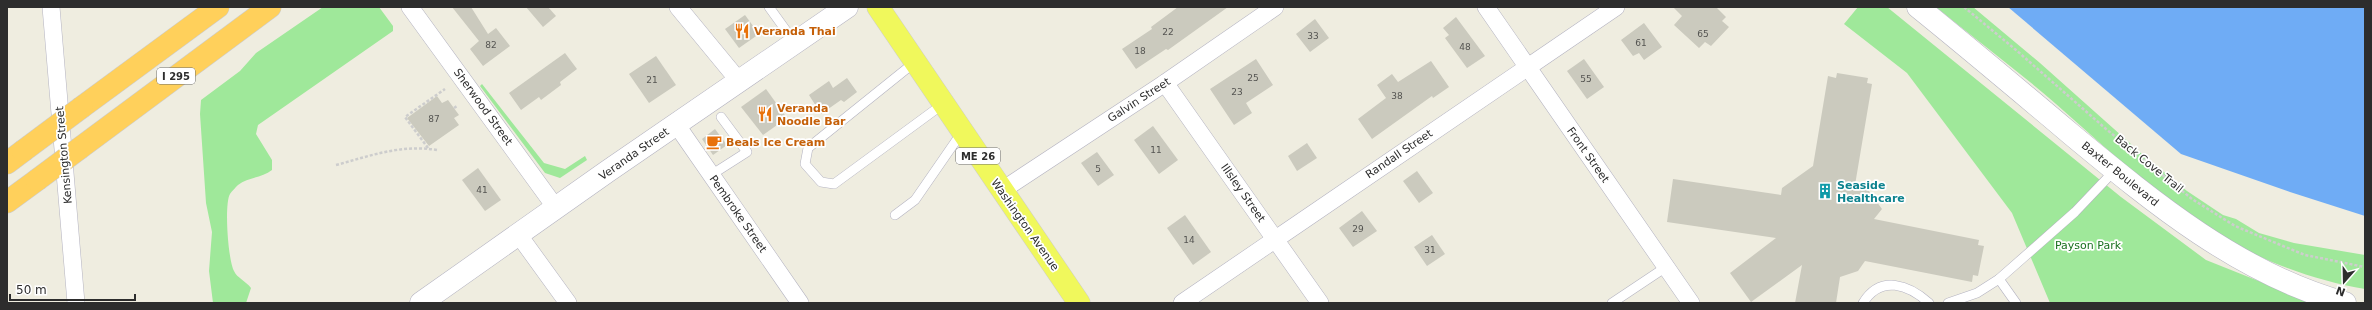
<svg xmlns="http://www.w3.org/2000/svg" width="2372" height="310" font-family="'DejaVu Sans',sans-serif">
<rect width="100%" height="100%" fill="#efede0"/>
<!-- green -->
<g fill="#9fe89a">
<path d="M323,7H379L393,26V31L258,125L256,134L272,160V170C262,178 248,177 238,185C236,187 232,191 230,194C224,204 228,260 234,271C237,278 246,281 251,288L246,303H213L209,271L212,232L206,203L200,114L201,100L240,71L256,53Z"/>
<path d="M1858,7H1887L2121,197L2206,260L2314,303H2050L2012,213L1907,73L1844,24Z"/>
<path d="M1936,7H1973L2040,63L2141,153L2187,191L2223,215L2236,219L2259,233L2294,243L2365,255V289C2304,279 2238,252 2188,215C2141,181 2099,142 2056,104C2017,70 1976,40 1936,7Z"/>
<path d="M482,84L544,163L565,169L585,156L587,160L560,178L545,173L480,86Z"/>
</g>
<!-- water -->
<path fill="#6facf5" d="M2008,7H2365V216L2290,192L2181,154Z"/>
<!-- building -->
<g fill="#cbcabe">
<path d="M452,7H471L488,34L496,28L510,46L483,66L470,49L479,41Z"/>
<path d="M526,7H548L556,16L543,27Z"/>
<path d="M1178,7H1228L1168,50L1166,49L1136,69L1122,49L1152,29L1151,27Z"/>
<path d="M1673,7H1716L1726,17L1722,21L1729,27L1711,46L1705,42L1699,48L1674,25L1682,16Z"/>
<path d="M745,15L759,34L739,48L725,29Z"/>
<path d="M1456,17L1485,56L1467,68L1445,38L1449,35L1443,28Z"/>
<path d="M1315,19L1329,38L1310,52L1296,34Z"/>
<path d="M1644,23L1662,47L1644,60L1639,53L1633,56L1621,40Z"/>
<path d="M565,53L577,69L560,82L561,85L541,100L539,97L521,110L509,93Z"/>
<path d="M656,56L676,85L649,103L629,74Z"/>
<path d="M1256,59L1273,85L1246,103L1252,113L1234,125L1210,89Z"/>
<path d="M1584,59L1604,87L1587,99L1567,71Z"/>
<path d="M1431,61L1449,87L1433,98L1432,96L1372,139L1358,119L1386,98L1377,85L1392,74L1398,82Z"/>
<path d="M1837,73L1868,78L1867,83L1872,84L1855,185L1866,187L1882,209L1874,219L1979,240L1978,245L1984,246L1978,276L1973,275L1972,282L1865,261L1858,271L1840,277L1836,303H1795L1802,265L1751,302L1730,273L1776,238L1667,222L1673,179L1781,195L1782,188L1813,166L1828,76L1836,78Z"/>
<path d="M847,78L857,92L844,102L841,100L821,114L809,95L829,81L833,88Z"/>
<path d="M766,89L787,118L763,135L741,107Z"/>
<path d="M437,96L442,103L448,100L459,115L454,118L459,125L429,146L407,118Z"/>
<path d="M1153,126L1178,160L1159,174L1134,140Z"/>
<path d="M715,129L727,145L713,155L702,139Z"/>
<path d="M1307,143L1317,158L1297,171L1288,156Z"/>
<path d="M1097,152L1114,175L1098,186L1081,163Z"/>
<path d="M478,168L501,200L485,211L462,180Z"/>
<path d="M1417,171L1433,193L1419,203L1403,181Z"/>
<path d="M1362,211L1377,231L1353,247L1339,228Z"/>
<path d="M1185,215L1211,252L1193,265L1167,228Z"/>
<path d="M1432,235L1445,254L1427,266L1414,247Z"/>
</g>
<g fill="none" stroke-linecap="round" stroke-linejoin="round">
<defs>
<g id="lane">
<path d="M769,7L795,43"/>
<path d="M915,62L808,148L805,164L821,182L834,184L943,104"/>
<path d="M711,175L747,152L721,117"/>
<path d="M895,215L915,200L962,132"/>
<path d="M1999,279L2016,303"/>
<path d="M1612,303L1666,267"/>
<path d="M1863,303C1881,274 1909,285 1929,303"/>
<path d="M1948,303L1977,293L1999,279L2075,212L2115,170"/>
</g>
<g id="street">
<path d="M51,7L76,303"/>
<path d="M410,7L556,208"/>
<path d="M678,7L739,81"/>
<path d="M1486,7L1691,303"/>
<path d="M1165,83L1320,303"/>
<path d="M676,124L800,303"/>
<path d="M1001,191L1165,83L1275,7"/>
<path d="M518,234L568,303"/>
<path d="M1182,303L1616,7"/>
</g>
<g id="secondary">
<path d="M1918,7C1970,49 2021,92 2072,135C2154,203 2240,274 2345,303"/>
<path d="M421,303L608,171L847,7"/>
</g>
<path id="primary" d="M878,7L1079,303"/>
<g id="highway">
<path d="M82,107L218,7"/>
<path d="M80,148L270,7"/>
<path d="M7,163L23,151"/>
<path d="M7,202L37,180"/>
</g>
</defs>
<!-- lane casing -->
<use href="#lane" stroke="#b4b3c1" stroke-width="10"/>
<!-- street casing -->
<use href="#street" stroke="#b4b3c1" stroke-width="18"/>
<!-- secondary casing -->
<use href="#secondary" stroke="#b4b3c1" stroke-width="23"/>
<!-- primary casing -->
<use href="#primary" stroke="#cdcdcd" stroke-width="23"/>
<!-- highway casing -->
<use href="#highway" stroke="#cdcdcd" stroke-width="23"/>
<!-- path -->
<g stroke="#cdcdcd" stroke-width="2.5" stroke-dasharray="3 2" stroke-linecap="butt">
<path d="M1964,7L2016,50L2106,129L2192,199L2235,226L2283,246L2305,255L2365,267"/>
<path d="M454,108L457,106"/>
<path d="M428,148L405,117L445,89"/>
<path d="M336,165C370,156 401,144 437,150"/>
</g>
<!-- lane -->
<use href="#lane" stroke="#fff" stroke-width="9"/>
<!-- street -->
<use href="#street" stroke="#fff" stroke-width="17"/>
<!-- secondary -->
<use href="#secondary" stroke="#fff" stroke-width="22"/>
<!-- primary -->
<use href="#primary" stroke="#f0f85c" stroke-width="22"/>
<!-- highway -->
<use href="#highway" stroke="#ffd05b" stroke-width="22"/>
<defs>
<g id="highway-bridge">
<path d="M23,151L82,107"/>
<path d="M37,180L80,148"/>
</g>
</defs>
<!-- highway-bridge casing -->
<use href="#highway-bridge" stroke="#cdcdcd" stroke-width="23" stroke-linecap="butt"/>
<!-- highway-bridge -->
<use href="#highway-bridge" stroke="#ffd05b" stroke-width="22"/>
</g>
<!-- icons -->
<defs>
<symbol id="restaurant-bare" viewBox="-9 -9 18 18"><path d="M-5-6h1v4h1v-4h1v4h1v-4h1v5L-1.5 .5V6h-2V.5L-5-1ZM5-6V6H3V1.5H1.5Q1.5-4 5-6Z" fill="#e8710a" stroke="#fff" stroke-width="2.5" paint-order="stroke"/></symbol>
<symbol id="cafe-bare" viewBox="-9 -9 18 18"><path d="M-5.5-4.5H6V0H3Q3 3.5 0 3.5H-2.5Q-5.5 3.5-5.5 0ZM3-3.2v2h1.7v-2ZM-6 4.5H4V6H-6Z" fill="#e8710a" stroke="#fff" stroke-width="2.5" paint-order="stroke"/></symbol>
<symbol id="building-bare" viewBox="-9 -9 18 18"><path d="M-4-6H4V6H1V3H-1V6H-4ZM-2.5-4.3h1.7v1.8h-1.7ZM.8-4.3h1.7v1.8H.8ZM-2.5-1h1.7V.8h-1.7ZM.8-1h1.7V.8H.8Z" fill="#0f9aa8" stroke="#fff" stroke-width="2.5" paint-order="stroke"/></symbol>
</defs>
<g fill-rule="evenodd">
<use href="#restaurant-bare" x="731" y="20" width="22" height="22"/>
<use href="#restaurant-bare" x="754" y="103" width="22" height="22"/>
<use href="#cafe-bare" x="703" y="131" width="22" height="22"/>
<use href="#building-bare" x="1814" y="180" width="22" height="22"/>
</g>
<g text-anchor="middle" dominant-baseline="central" stroke-width="3.5" stroke-linejoin="round" paint-order="stroke">
<!-- number labels -->
<g font-size="9" fill="#545451">
<text x="1168" y="32">22</text>
<text x="1703" y="34">65</text>
<text x="1313" y="36">33</text>
<text x="1641" y="43">61</text>
<text x="491" y="45">82</text>
<text x="1465" y="47">48</text>
<text x="1140" y="51">18</text>
<text x="1253" y="78">25</text>
<text x="1586" y="79">55</text>
<text x="652" y="80">21</text>
<text x="1237" y="92">23</text>
<text x="1397" y="96">38</text>
<text x="434" y="119">87</text>
<text x="1156" y="150">11</text>
<text x="1098" y="169">5</text>
<text x="482" y="190">41</text>
<text x="1358" y="229">29</text>
<text x="1189" y="240">14</text>
<text x="1430" y="250">31</text>
</g>
<!-- shield labels -->
<g fill="#fff" stroke="#6c6c6c" stroke-width="1">
<rect x="157" y="68" width="38" height="16" rx="3"/>
<rect x="956" y="148" width="44" height="16" rx="3"/>
</g>
<g font-size="10" font-weight="bold" fill="#2d2d2d">
<text x="176" y="76">I 295</text>
<text x="978" y="156">ME 26</text>
</g>
<!-- food labels -->
<g font-size="11" font-weight="bold" fill="#c56008" stroke="#fff" text-anchor="start">
<text x="754" y="31">Veranda Thai</text>
<text x="777" y="108">Veranda<tspan x="777" dy="13">Noodle Bar</tspan></text>
<text x="726" y="142">Beals Ice Cream</text>
</g>
<!-- street labels -->
<g font-size="11" fill="#2d2d2d" stroke="#fff">
<text transform="translate(1139 100) rotate(-33)">Galvin Street</text>
<text transform="translate(483 107) rotate(54)">Sherwood Street</text>
<text transform="translate(634 154) rotate(-35)">Veranda Street</text>
<text transform="translate(1399 154) rotate(-34)">Randall Street</text>
<text transform="translate(64 155) rotate(-95)">Kensington Street</text>
<text transform="translate(1588 155) rotate(55)">Front Street</text>
<text transform="translate(2149 164) rotate(39)">Back Cove Trail</text>
<text transform="translate(2120 174) rotate(39)">Baxter Boulevard</text>
<text transform="translate(1243 193) rotate(55)">Illsley Street</text>
<text transform="translate(738 214) rotate(55)">Pembroke Street</text>
<text transform="translate(1025 225) rotate(55)">Washington Avenue</text>
</g>
<!-- culture labels -->
<g font-size="11" font-weight="bold" fill="#0d838f" stroke="#fff" text-anchor="start">
<text x="1837" y="185">Seaside<tspan x="1837" dy="13">Healthcare</tspan></text>
</g>
<!-- park labels -->
<g font-size="11" fill="#18701e" stroke="#fff">
<text x="2088" y="245">Payson Park</text>
</g>
</g>
<!-- border -->
<rect width="2372" height="310" fill="none" stroke="#2d2d2d" stroke-width="16"/>
<!-- north arrow -->
<g transform="translate(2344 282) rotate(200)" stroke="#ffffff" stroke-width="3" paint-order="stroke">
<path d="M0-3L7 15L0 10L-7 15Z" fill="#2d2d2d"/>
<text y="-6" font-size="11" font-weight="bold" text-anchor="middle" fill="#2d2d2d">N</text>
</g>
<!-- scale -->
<path d="M10 294v6h125v-6" fill="none" stroke="#2d2d2d" stroke-width="2"/>
<text x="16" y="294" font-size="12" fill="#2d2d2d" stroke="#ffffff" stroke-width="3" paint-order="stroke">50 m</text>
</svg>
